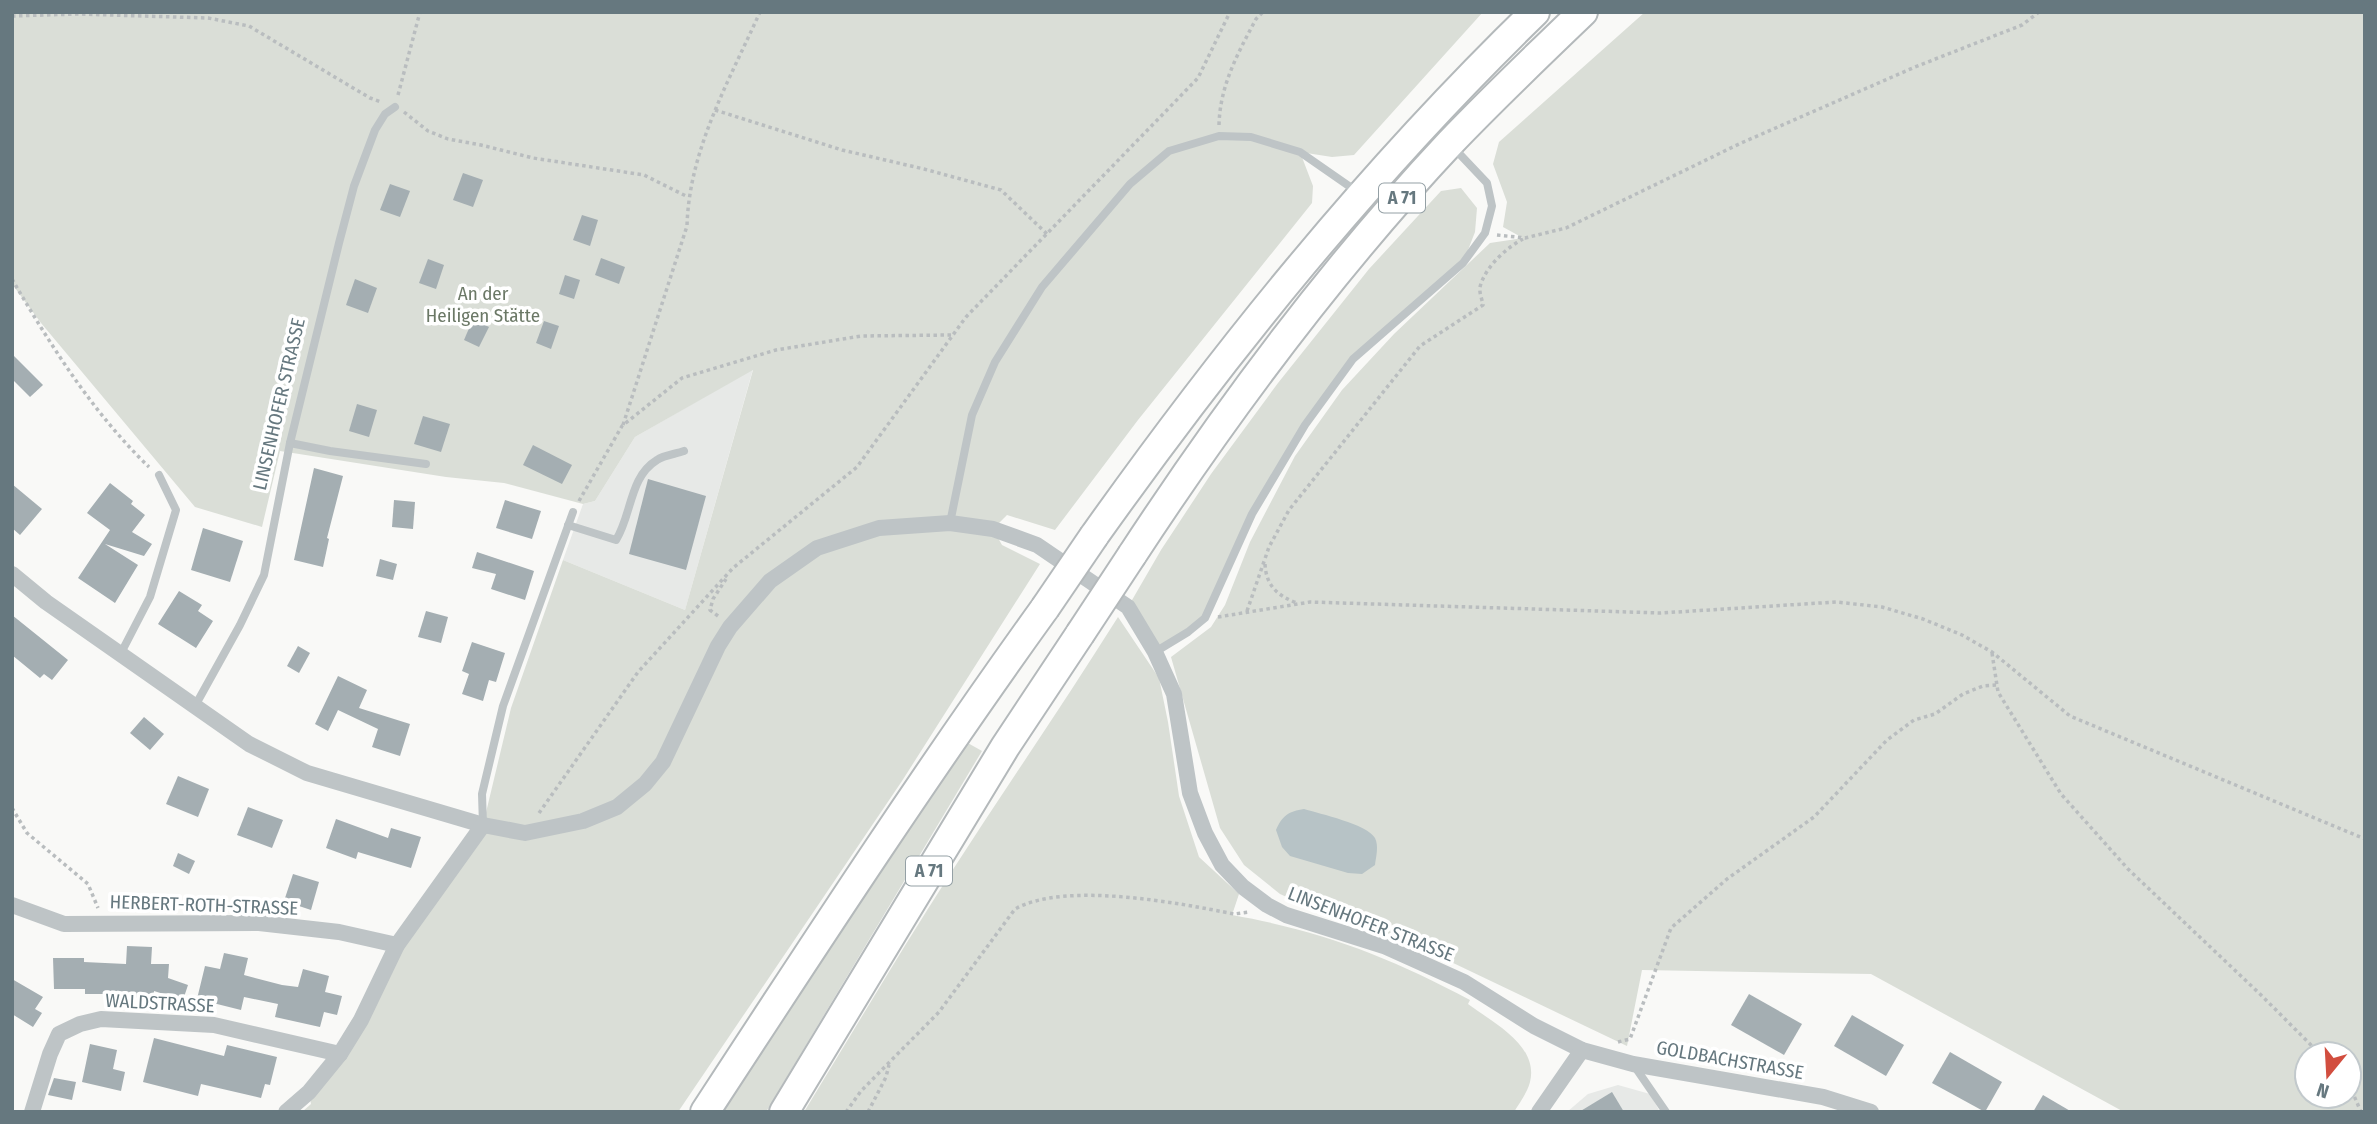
<svg xmlns="http://www.w3.org/2000/svg" width="2377" height="1124" font-family="'Fira Sans Condensed',sans-serif">
<rect width="100%" height="100%" fill="#f9f9f7"/>
<!-- built -->
<g fill="#e7e9e7">
<path d="M753,369L685,610L563,560L583,504L595,501L635,437Z"/>
<path d="M1618,1085L1650,1094L1660,1112H1567L1588,1094Z"/>
</g>
<!-- green -->
<g fill="#daded7" fill-rule="evenodd">
<path d="M12,12H1483L1354,155L1332,157L1300,152L1313,186L1312,203L1138,420L1055,530L1007,515L993,529L1002,545L1040,564L902,781L678,1112H302L311,1104L309,1092L397,945L483,825L511,708L563,560L685,610L753,370L635,437L595,501L583,504L504,483L446,477L280,451L262,527L195,507L41,323L12,284Z"/>
<path d="M1645,12H2365V1112H2124L1871,974L1642,970L1627,1046L1405,940L1336,919L1280,894L1244,865L1220,828L1171,657L1211,627L1225,605L1250,542L1295,456L1342,390L1394,334L1490,243L1523,238L1503,227L1507,202L1493,164L1499,142ZM2307,1054H2349V1096H2307Z"/>
<path d="M1461,188L1477,208L1475,232L1463,263L1353,359L1305,425L1252,514L1205,618L1155,652L1128,607L1161,550L1211,474L1278,383L1369,269L1441,191Z"/>
<path d="M1118,617L1159,678L1168,722L1179,796L1199,857L1239,894L1232,915C1322,931 1390,957 1470,1000L1468,1004C1493,1023 1539,1045 1530,1082C1527,1093 1520,1102 1514,1112H804C853,1032 901,950 952,871C1007,786 1064,703 1118,617Z"/>
<path d="M966,742L982,751L766,1112H718Z"/>
</g>
<!-- water -->
<path fill="#b7c3c6" d="M1304,809C1320,814 1367,824 1375,838C1379,846 1376,857 1375,865L1362,874L1348,873L1290,856L1282,847L1276,830C1282,816 1289,811 1304,809Z"/>
<!-- building -->
<g fill="#a4aeb2">
<path d="M463,173L483,180L473,207L453,200Z"/>
<path d="M390,184L410,191L400,217L380,210Z"/>
<path d="M582,215L598,220L590,246L573,240Z"/>
<path d="M601,258L625,267L619,284L595,275Z"/>
<path d="M428,259L444,265L436,289L419,283Z"/>
<path d="M565,275L580,280L574,299L559,294Z"/>
<path d="M355,279L377,288L368,313L346,305Z"/>
<path d="M473,319L489,327L479,347L464,340Z"/>
<path d="M544,321L559,326L551,349L536,343Z"/>
<path d="M12,354L43,385L30,397L12,379Z"/>
<path d="M357,404L377,410L369,437L349,431Z"/>
<path d="M423,416L450,424L441,452L414,444Z"/>
<path d="M533,445L572,465L562,484L523,465Z"/>
<path d="M314,468L343,476L327,538L329,539L323,567L294,560Z"/>
<path d="M648,479L706,496L686,570L629,554Z"/>
<path d="M110,483L133,501L131,504L145,515L132,532L152,544L144,556L105,544L138,565L115,603L78,578L110,530L87,513Z"/>
<path d="M12,484L42,509L20,535L12,528Z"/>
<path d="M394,500L415,502L413,529L392,527Z"/>
<path d="M505,500L541,511L532,539L496,528Z"/>
<path d="M203,528L243,541L230,582L191,570Z"/>
<path d="M477,552L534,571L525,600L491,589L496,574L472,568Z"/>
<path d="M380,559L397,564L393,580L376,576Z"/>
<path d="M179,591L202,605L198,611L213,621L196,648L158,624Z"/>
<path d="M426,611L448,617L441,643L418,637Z"/>
<path d="M12,615L68,660L52,680L44,674L40,678L12,655Z"/>
<path d="M472,642L505,653L496,682L489,680L483,701L462,694L469,674L462,671Z"/>
<path d="M298,646L310,653L299,673L287,666Z"/>
<path d="M338,676L367,690L359,708L410,724L400,756L372,747L378,729L338,710L328,731L315,724Z"/>
<path d="M144,717L164,734L150,750L130,733Z"/>
<path d="M178,776L209,789L198,817L166,804Z"/>
<path d="M248,807L283,820L272,848L237,835Z"/>
<path d="M336,819L388,838L391,828L421,837L411,868L358,852L356,859L326,848Z"/>
<path d="M178,853L195,861L189,874L173,866Z"/>
<path d="M293,874L319,882L311,910L284,901Z"/>
<path d="M127,946L152,947L151,964H169L168,978L188,985L183,1000L154,991V998L121,997V994H85V989H54L53,958H84V962L126,964Z"/>
<path d="M224,953L248,958L244,975L282,985L298,987L303,969L329,976L325,992L342,996L337,1015L324,1012L320,1027L275,1017L278,1004L244,997L241,1010L197,999L205,966L220,969Z"/>
<path d="M12,979L43,997L35,1009L42,1013L33,1027L12,1014Z"/>
<path d="M1749,994L1802,1024L1784,1055L1731,1025Z"/>
<path d="M1852,1015L1904,1045L1886,1076L1834,1046Z"/>
<path d="M154,1038L224,1056L227,1045L277,1057L270,1085L265,1084L261,1098L201,1084L198,1096L143,1082Z"/>
<path d="M90,1044L117,1050L113,1069L125,1072L121,1091L82,1082Z"/>
<path d="M1950,1052L2002,1082L1985,1112L1932,1083Z"/>
<path d="M54,1078L76,1082L72,1100L48,1095Z"/>
<path d="M1612,1092L1624,1112H1579Z"/>
<path d="M2043,1095L2072,1112H2033Z"/>
</g>
<g fill="none" stroke-linecap="round" stroke-linejoin="round">
<defs>
<g id="motorway">
<path d="M1094,536C1227,349 1370,172 1535,12"/>
<path d="M1132,555C1227,410 1331,270 1450,143C1493,98 1538,55 1583,12"/>
<path d="M705,1112C816,942 926,773 1045,608"/>
<path d="M784,1112L1005,747L1080,634"/>
</g>
</defs>
<!-- motorway casing -->
<use href="#motorway" stroke="#b4b9bb" stroke-width="32"/>
<!-- path -->
<g stroke="#b9bdbf" stroke-width="3.5" stroke-dasharray="3.5 3.5" stroke-linecap="butt">
<path d="M12,16L78,14L208,18L249,26L370,98L381,102"/>
<path d="M398,95L420,12"/>
<path d="M715,110L842,150L924,169L1001,190L1047,234"/>
<path d="M404,112L428,131L448,139L481,145L533,158L644,175L688,197"/>
<path d="M1219,125C1220,85 1238,53 1256,19L1263,12"/>
<path d="M1497,235L1525,238L1566,228L1739,144L1915,67L2022,25L2039,12"/>
<path d="M12,279C51,346 93,413 149,467"/>
<path d="M623,425L687,226C689,150 729,81 760,12"/>
<path d="M579,501L622,426L682,378L776,350L861,336L951,335"/>
<path d="M1265,564C1266,586 1278,596 1297,603"/>
<path d="M1247,611L1269,547L1289,510L1420,346L1483,305C1482,299 1479,292 1480,287C1485,267 1506,248 1523,239"/>
<path d="M718,616L710,610L713,599L726,579"/>
<path d="M1218,617L1310,602L1661,613L1836,602L1882,607L1923,619L1962,635L1992,652L2070,716L2365,839"/>
<path d="M1992,653L1998,692L2061,794L2128,869L2261,995L2320,1054"/>
<path d="M12,808L27,833L88,884L98,908"/>
<path d="M539,813L638,672L733,568L857,467L966,317L1198,78L1230,12"/>
<path d="M1618,1042L1630,1039L1671,928L1727,879L1814,817L1887,740L1914,720L1935,714L1963,694L1983,686L1997,685"/>
<path d="M2349,1084L2361,1112"/>
<path d="M846,1112L861,1091L939,1012L1015,909C1065,881 1179,903 1234,914L1249,912"/>
<path d="M868,1112L886,1077L889,1065"/>
</g>
<!-- service -->
<g stroke="#bec4c6" stroke-width="8">
<path d="M290,443L330,451L426,464"/>
<path d="M950,523L972,415L995,362L1042,287L1130,184L1169,151L1219,136L1251,137L1300,152L1359,193"/>
<path d="M568,525L616,540C632,515 629,477 657,460C664,455 676,454 684,451"/>
<path d="M1155,652L1188,632L1205,618L1252,514L1305,425L1353,359L1463,263L1485,233L1492,206L1487,183L1452,146"/>
<path d="M121,653L150,597L176,510L159,475"/>
<path d="M195,706L240,625L264,575L290,443L339,243L354,186L375,130L385,114L395,107"/>
<path d="M483,825L482,794L503,706L573,512"/>
<path d="M1633,1064L1666,1112"/>
</g>
<!-- minor -->
<g stroke="#bec4c6" stroke-width="16">
<path d="M12,574L46,602L249,744L307,773L483,825L525,833L583,821L617,807L645,784L663,762L718,646L730,627L770,581L817,548L879,528L950,523L993,529L1037,545L1128,607L1155,652L1174,694L1190,793L1205,833L1222,865L1243,887L1267,905L1286,915L1384,946L1464,982L1534,1026L1582,1050L1633,1064L1823,1097L1871,1112"/>
<path d="M12,905L64,924L259,923L339,932L397,945"/>
<path d="M32,1112L50,1054L59,1034L80,1024L101,1019L214,1025L340,1054"/>
<path d="M286,1112L309,1092L340,1054L361,1020L397,945L483,825"/>
<path d="M1539,1112L1582,1050"/>
</g>
<!-- motorway -->
<use href="#motorway" stroke="#fff" stroke-width="28"/>
<defs>
<g id="motorway-bridge">
<path d="M1045,608L1094,536"/>
<path d="M1080,634L1132,555"/>
</g>
</defs>
<!-- motorway-bridge casing -->
<use href="#motorway-bridge" stroke="#b4b9bb" stroke-width="32" stroke-linecap="butt"/>
<!-- motorway-bridge -->
<use href="#motorway-bridge" stroke="#fff" stroke-width="28"/>
</g>
<g text-anchor="middle" dominant-baseline="central" stroke-width="7" stroke-linejoin="round" paint-order="stroke">
<!-- shield labels -->
<g fill="#fff" stroke="#94a0a5" stroke-width="2">
<rect x="1379" y="183.5" width="46" height="29" rx="5"/>
<rect x="906" y="856.5" width="46" height="29" rx="5"/>
</g>
<g font-size="18" font-weight="bold" fill="#66787f">
<text x="1402" y="198">A 71</text>
<text x="929" y="871">A 71</text>
</g>
<!-- park labels -->
<g font-size="19" fill="#6b7866" stroke="#fff">
<text x="483" y="293">An der<tspan x="483" dy="22">Heiligen Stätte</tspan></text>
</g>
<!-- street labels -->
<g font-size="19" fill="#66787f" stroke="#fff">
<text transform="translate(279 404) rotate(-77)">LINSENHOFER STRASSE</text>
<text transform="translate(204 905) rotate(2)">HERBERT-ROTH-STRASSE</text>
<text transform="translate(1371 924) rotate(21)">LINSENHOFER STRASSE</text>
<text transform="translate(160 1003) rotate(3)">WALDSTRASSE</text>
<text transform="translate(1730 1060) rotate(10)">GOLDBACHSTRASSE</text>
</g>
</g>
<!-- border -->
<rect width="2377" height="1124" fill="none" stroke="#66787f" stroke-width="28"/>
<!-- north arrow -->
<g transform="translate(2328 1075) rotate(198)"><circle r="33" fill="#ffffff" stroke="#c2c9cc" stroke-width="2"/>
<path d="M0-5L12 26L0 18L-12 26Z" fill="#d24e3f"/>
<text y="-10" font-size="19" font-weight="bold" text-anchor="middle" fill="#66787f">N</text>
</g>
</svg>
